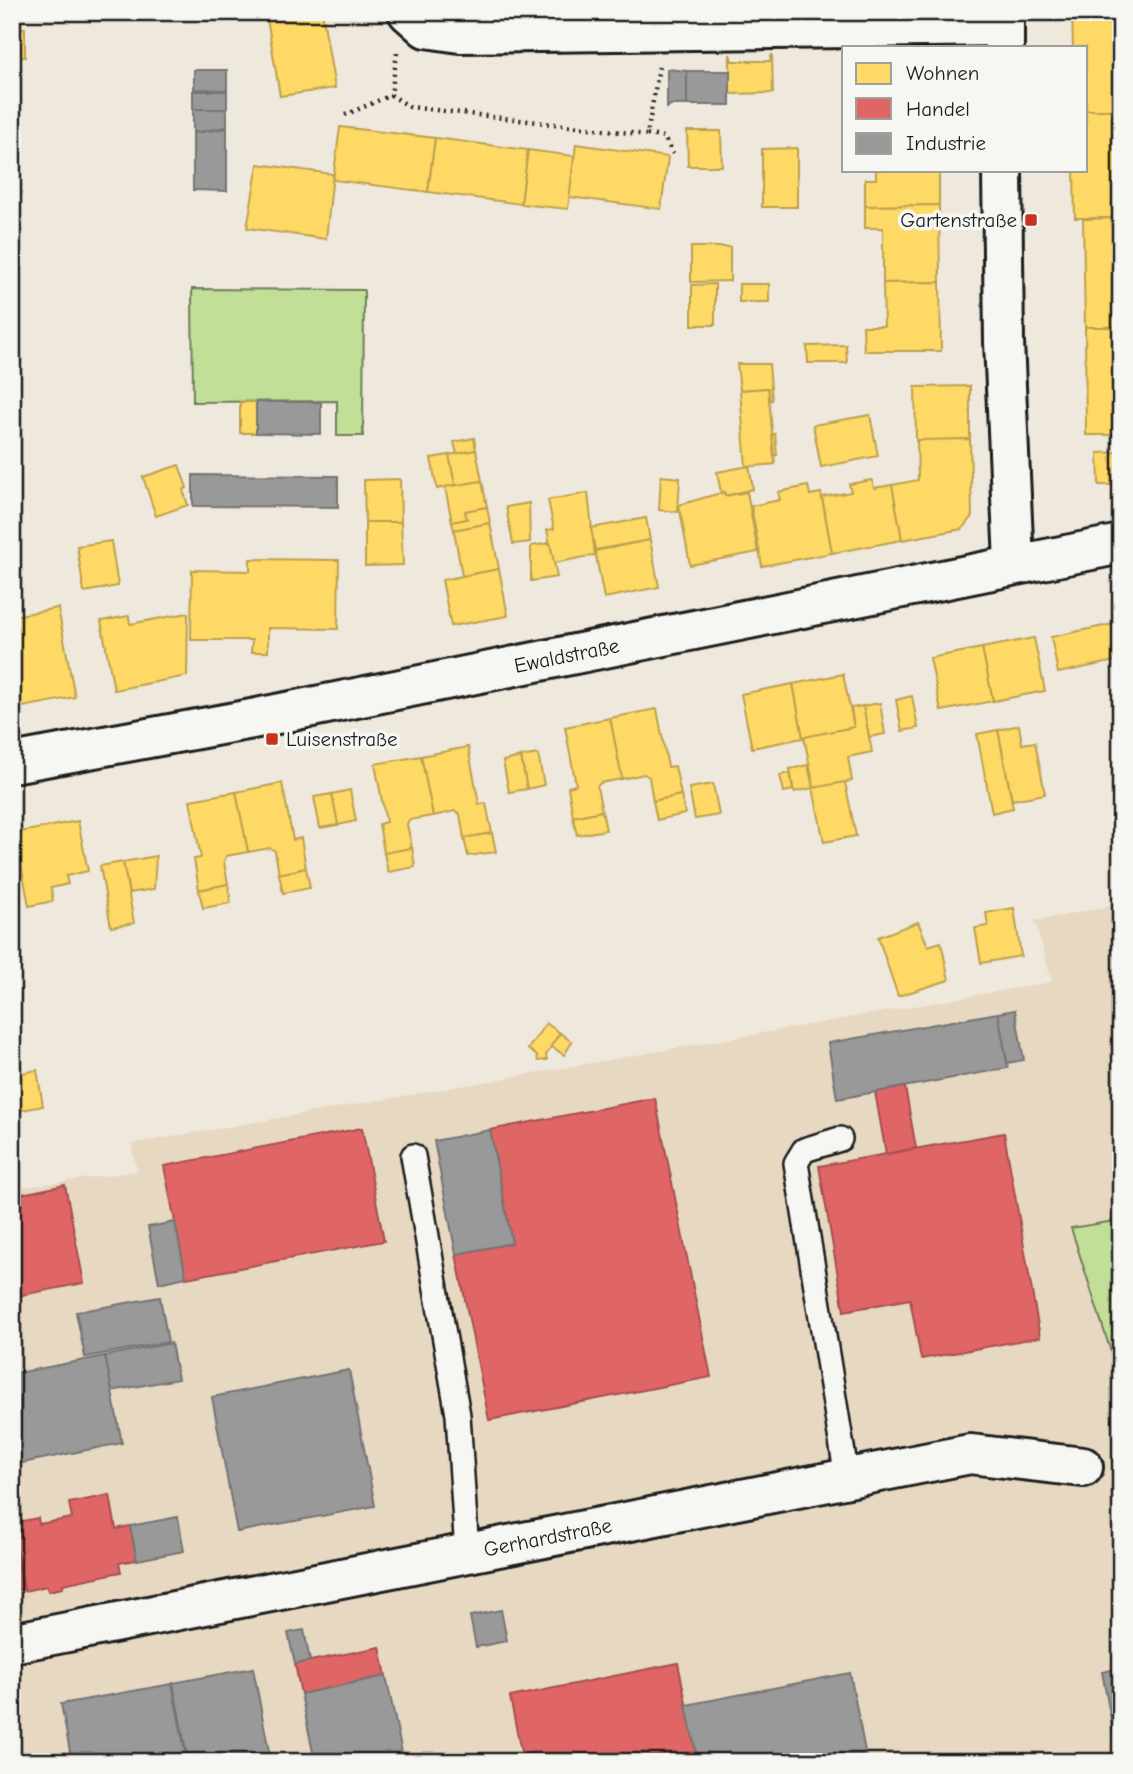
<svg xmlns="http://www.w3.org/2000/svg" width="1133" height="1774" font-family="'Comic Neue',sans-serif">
<rect width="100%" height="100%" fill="#efe8dc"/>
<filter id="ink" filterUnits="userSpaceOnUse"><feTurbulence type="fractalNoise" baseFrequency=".0143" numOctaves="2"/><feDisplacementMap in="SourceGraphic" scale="14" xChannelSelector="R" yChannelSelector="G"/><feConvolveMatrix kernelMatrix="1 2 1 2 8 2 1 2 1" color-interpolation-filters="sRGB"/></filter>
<g filter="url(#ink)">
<!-- built -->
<path fill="#e7d8c2" d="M1121,904V1762H12V1189L137,1171L131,1144L1052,982L1035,921Z"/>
<!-- green -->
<g fill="#c1df97" stroke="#6e7e5a" stroke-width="2">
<path d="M192,289L364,290L363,436H337V401L193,402Z"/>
<path d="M1121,1220V1383L1071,1228Z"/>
</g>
<!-- homes -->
<g fill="#ffd966" stroke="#bba050" stroke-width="2">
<path d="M266,12H322L335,88L280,96Z"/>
<path d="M1072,12H1121V110H1086V47H1073Z"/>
<path d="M25,28V57H12V29Z"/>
<path d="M730,54L732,61H770L772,54L773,93L730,94Z"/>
<path d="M1086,110H1121V218H1075L1074,170H1086Z"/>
<path d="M340,127L435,138L428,192L333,180Z"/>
<path d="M687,131H721L722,166H688Z"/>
<path d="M435,138L528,150L521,204L428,192Z"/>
<path d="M576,144L668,157L661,209L569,197Z"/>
<path d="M797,148V207H762V149Z"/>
<path d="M528,150L574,156L568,209L521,204Z"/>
<path d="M258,164L333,174L326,239L247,228Z"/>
<path d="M876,170H939V205L865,206V179H876Z"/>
<path d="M939,205L940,282L883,283V228H865V206Z"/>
<path d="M1121,218V327H1085L1083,219Z"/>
<path d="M691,247H730V281L691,282Z"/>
<path d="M940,282L941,351H864L863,326H884L883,283Z"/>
<path d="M715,284V325H692V285Z"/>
<rect x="739" y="284" width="30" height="18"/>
<path d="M1085,327H1121V435H1086Z"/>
<path d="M846,345L847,363H808L807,346Z"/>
<path d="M737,364H769L772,400L769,401L768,388L740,390Z"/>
<path d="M970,386V439L916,441L915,387Z"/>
<path d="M768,388L775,464L746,467L740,390Z"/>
<rect x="240" y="402" width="16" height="31"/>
<path d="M870,415L878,456L821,467L813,425Z"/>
<path d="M772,434H775L777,455L774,456Z"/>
<path d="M474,438L476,450L457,454L454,442Z"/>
<path d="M970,439L972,516L962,529L902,540L892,485L918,480L917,440Z"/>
<path d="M476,450L482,481L455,486L449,455Z"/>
<path d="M1121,452V485H1099L1098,453Z"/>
<path d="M449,455L455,485L437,489L431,458Z"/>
<path d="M179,465L187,488L183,490L188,505L156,516L143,477Z"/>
<path d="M749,466L753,489L725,496L724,492L721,493L717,472Z"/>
<path d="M661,476L680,478L678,512L659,510Z"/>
<path d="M400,479L401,522H365L364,480Z"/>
<path d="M872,480L874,488L892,485L902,540L832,553L822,497L851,492L849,484Z"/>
<path d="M482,481L487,507L465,511L467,519L452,522L445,487Z"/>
<path d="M808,486L810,495L821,493L832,553L762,566L751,506L780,500L778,492Z"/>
<path d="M724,492L725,496L747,492L758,552L690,565L679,505Z"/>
<path d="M588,493L595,555L554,563L547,530L554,529L548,500Z"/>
<path d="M529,503L530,542L513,544L506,507Z"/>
<path d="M487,507L490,523L454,530L452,522L467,519L465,511Z"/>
<path d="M646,518L650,540L595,550L591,528Z"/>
<path d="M365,522H401L403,565L365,566Z"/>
<path d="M490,523L499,569L462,576L454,530Z"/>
<path d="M650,540L659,587L604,598L595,551Z"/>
<path d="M111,541L118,586L84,592L77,546Z"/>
<path d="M550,543L557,577L531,581V546Z"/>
<path d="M250,559L339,560L338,629L268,628V652H251L252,640H191L192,570L250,571Z"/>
<path d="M499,569L508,616L451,626L442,580Z"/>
<path d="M58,608L75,697L12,709L14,616Z"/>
<path d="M188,613L187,676L114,690L101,621L129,616L130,624Z"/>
<path d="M1113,624L1120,660L1058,673L1051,637Z"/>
<path d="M1034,638L1045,691L993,701L982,648Z"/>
<path d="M982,648L993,701L941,711L930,658Z"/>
<path d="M843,674L854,727L803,738L793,684Z"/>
<path d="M793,684L803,738L752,748L741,694Z"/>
<path d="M912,696L918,728L902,731L896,700Z"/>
<path d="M880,703L885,734L869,737L863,706Z"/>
<path d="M863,706L872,752L848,757L852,781L814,788L804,737L854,727L851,708Z"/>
<path d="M657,709L668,767L675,766L681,795L653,801L649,777L644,774L622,779L610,718Z"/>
<path d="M610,718L622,779L600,783L597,787L602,811L573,817L568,787L576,785L565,727Z"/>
<path d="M1019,725L1022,744L1035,742L1045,794L1012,800L998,730Z"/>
<path d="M998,730L1013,808L992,813L977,734Z"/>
<path d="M468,747L479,804L486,803L492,833L464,838L460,814L455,811L433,816L421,756Z"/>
<path d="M538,754L544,785L527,789L521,757Z"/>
<path d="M421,756L433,816L409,820L407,824L412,848L384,853L379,824L386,822L375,764Z"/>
<path d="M521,757L527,789L509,792L503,761Z"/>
<path d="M808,765L813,788L794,792L790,769Z"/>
<path d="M790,773L793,790L784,792L780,775Z"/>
<path d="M845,782L856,836L824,842L813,788Z"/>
<path d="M282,783L293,840L301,838L306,868L279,874L275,851L270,848L248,852L236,792Z"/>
<path d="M713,784L719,815L695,819L689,788Z"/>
<path d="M350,790L356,821L338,825L332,794Z"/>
<path d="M236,792L248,852L226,856L224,862L228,884L199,890L194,859L201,858L190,800Z"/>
<path d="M332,794L338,825L320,828L314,797Z"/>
<path d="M681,795L685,814L657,820L653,801Z"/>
<path d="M602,811L606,830L577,835L573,817Z"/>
<path d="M78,821L88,871L66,876L68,884L51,888L53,901L29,906L15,833Z"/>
<path d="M492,833L496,852L468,856L464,838Z"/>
<path d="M412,848L415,867L388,872L384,853Z"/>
<path d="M156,856L154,889L129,893L123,862Z"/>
<path d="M123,862L134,923L111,927L100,866Z"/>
<path d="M306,868L310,888L283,893L279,874Z"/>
<path d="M228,884L231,903L203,908L199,890Z"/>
<path d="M1014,908L1021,956L981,963L975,928L988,926L986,913Z"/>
<path d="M918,922L928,946L941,942L949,980L898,996L878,937Z"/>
<path d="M546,1023L560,1033L546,1055L547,1060L538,1061L537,1056L528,1049Z"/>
<path d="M560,1033L572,1042L564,1055L551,1046Z"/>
<path d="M37,1070L43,1106L12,1112V1075Z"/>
</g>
<!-- shops -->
<g fill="#e06666" stroke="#a55050" stroke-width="2">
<path d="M905,1087L916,1148L886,1154L875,1092Z"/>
<path d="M655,1098L711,1377L489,1420L456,1254L512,1243L490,1130Z"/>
<path d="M362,1128L384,1241L186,1278L164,1166Z"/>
<path d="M1004,1133L1040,1337L921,1359L910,1299L844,1311L819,1166Z"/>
<path d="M65,1185L84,1283L12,1297V1196Z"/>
<path d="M110,1495L116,1529L130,1526L137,1560L119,1563L121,1572L63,1584V1588L48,1591L47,1586L24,1591L12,1523L38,1518L39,1524L72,1518L69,1503Z"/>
<path d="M12,1534L23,1589L12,1591Z"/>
<path d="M380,1647L386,1676L301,1694L295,1664Z"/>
<path d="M678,1663L698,1762H523L510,1697Z"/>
</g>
<!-- industry -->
<g fill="#999" stroke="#747474" stroke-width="2">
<path d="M667,69L687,71V105H670L667,108Z"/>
<path d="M194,70H227V90L194,89Z"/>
<rect x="687" y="71" width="43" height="34"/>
<rect x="193" y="91" width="34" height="18"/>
<path d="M193,109H227V127L193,133Z"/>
<path d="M227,128V191L193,190V133Z"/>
<path d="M256,402H321V434L256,433Z"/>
<path d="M193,475L338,476V507L193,506Z"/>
<path d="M1015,1010L1024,1060L1007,1063L998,1013Z"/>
<path d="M998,1013L1008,1068L837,1099L828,1043Z"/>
<path d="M490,1130L512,1243L456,1254L434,1141Z"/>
<path d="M175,1222L186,1277L159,1283L148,1227Z"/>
<path d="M160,1297L168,1342L85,1357L76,1312Z"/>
<path d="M171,1343L178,1379L111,1391L105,1356Z"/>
<path d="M105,1356L122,1443L12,1465V1374Z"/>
<path d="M349,1370L375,1506L237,1532L212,1397Z"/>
<path d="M178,1517L184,1551L137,1560L130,1526Z"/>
<path d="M501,1610L507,1641L476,1647L470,1616Z"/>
<path d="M304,1630L310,1661L295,1664L288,1633Z"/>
<path d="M253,1668L271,1762H188L173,1683Z"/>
<path d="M1121,1668V1762H1119L1102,1672Z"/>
<path d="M850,1673L867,1762H698L686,1705Z"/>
<path d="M386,1676L404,1762H315L301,1694Z"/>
<path d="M172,1684L187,1762H72L61,1704Z"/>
</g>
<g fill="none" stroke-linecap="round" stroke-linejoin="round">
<defs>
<g id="lane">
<path d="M840,1139L804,1150L796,1163L847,1478"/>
<path d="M413,1156L458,1415L467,1553"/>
</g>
<g id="street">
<path d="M408,12L426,28L460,33L1004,26"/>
<path id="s1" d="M12,1643L970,1454L1083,1467"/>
</g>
<g id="secondary">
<path d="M1004,47V12"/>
<path d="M1002,170L1004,342L1014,563"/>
<path id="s2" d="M12,763L252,719L1121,544"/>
</g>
</defs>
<!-- lane casing -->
<use href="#lane" stroke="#1c1c1c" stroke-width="28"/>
<!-- street casing -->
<use href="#street" stroke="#1c1c1c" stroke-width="44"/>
<!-- secondary casing -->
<use href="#secondary" stroke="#1c1c1c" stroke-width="44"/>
<!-- path -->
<g stroke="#1c1c1c" stroke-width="4.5" stroke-dasharray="2 5" stroke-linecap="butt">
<path d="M397,53L391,95L410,107L647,135L659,67"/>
<path d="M345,115L391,95"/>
<path d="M647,135L664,137L673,154"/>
</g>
<!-- lane -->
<use href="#lane" stroke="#f6f6f2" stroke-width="23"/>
<!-- street -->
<use href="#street" stroke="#f6f6f2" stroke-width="38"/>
<!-- secondary -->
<use href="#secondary" stroke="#f6f6f2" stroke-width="38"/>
</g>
</g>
<!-- markers -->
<g fill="#c8321e" stroke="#f6f6f2" stroke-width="2.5">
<rect x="1024" y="213" width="14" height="14" rx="3.5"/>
<rect x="265" y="732" width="14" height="14" rx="3.5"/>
</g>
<g text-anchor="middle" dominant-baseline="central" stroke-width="7" stroke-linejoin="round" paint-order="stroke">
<!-- poi labels -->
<g font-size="21" fill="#1c1c1c" stroke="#f6f6f2" text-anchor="end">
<text x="1017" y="220">Gartenstraße</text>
<text x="286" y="739" text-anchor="start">Luisenstraße</text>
</g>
<!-- street labels -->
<g font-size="21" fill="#1c1c1c" stroke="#f6f6f2">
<text stroke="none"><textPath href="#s2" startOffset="565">Ewaldstraße</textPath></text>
<text stroke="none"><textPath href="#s1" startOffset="546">Gerhardstraße</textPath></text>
</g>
</g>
<!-- margin -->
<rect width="1133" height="1774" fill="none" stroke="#f6f6f2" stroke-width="42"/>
<rect x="21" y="21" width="1091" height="1732" fill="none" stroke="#1c1c1c" stroke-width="2.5" filter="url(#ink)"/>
<!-- legend -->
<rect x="842" y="46" width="245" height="126" fill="#f6f6f2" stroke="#9f9f9c" stroke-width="2"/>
<rect x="856" y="63" width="35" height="21" fill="#ffd966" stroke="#9f9f9c" stroke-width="2"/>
<text x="906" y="80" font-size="21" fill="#1c1c1c">Wohnen</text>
<rect x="856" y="98" width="35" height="21" fill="#e06666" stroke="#9f9f9c" stroke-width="2"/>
<text x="906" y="116" font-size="21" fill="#1c1c1c">Handel</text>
<rect x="856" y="133" width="35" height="21" fill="#999999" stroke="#9f9f9c" stroke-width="2"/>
<text x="906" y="150" font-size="21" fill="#1c1c1c">Industrie</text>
</svg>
